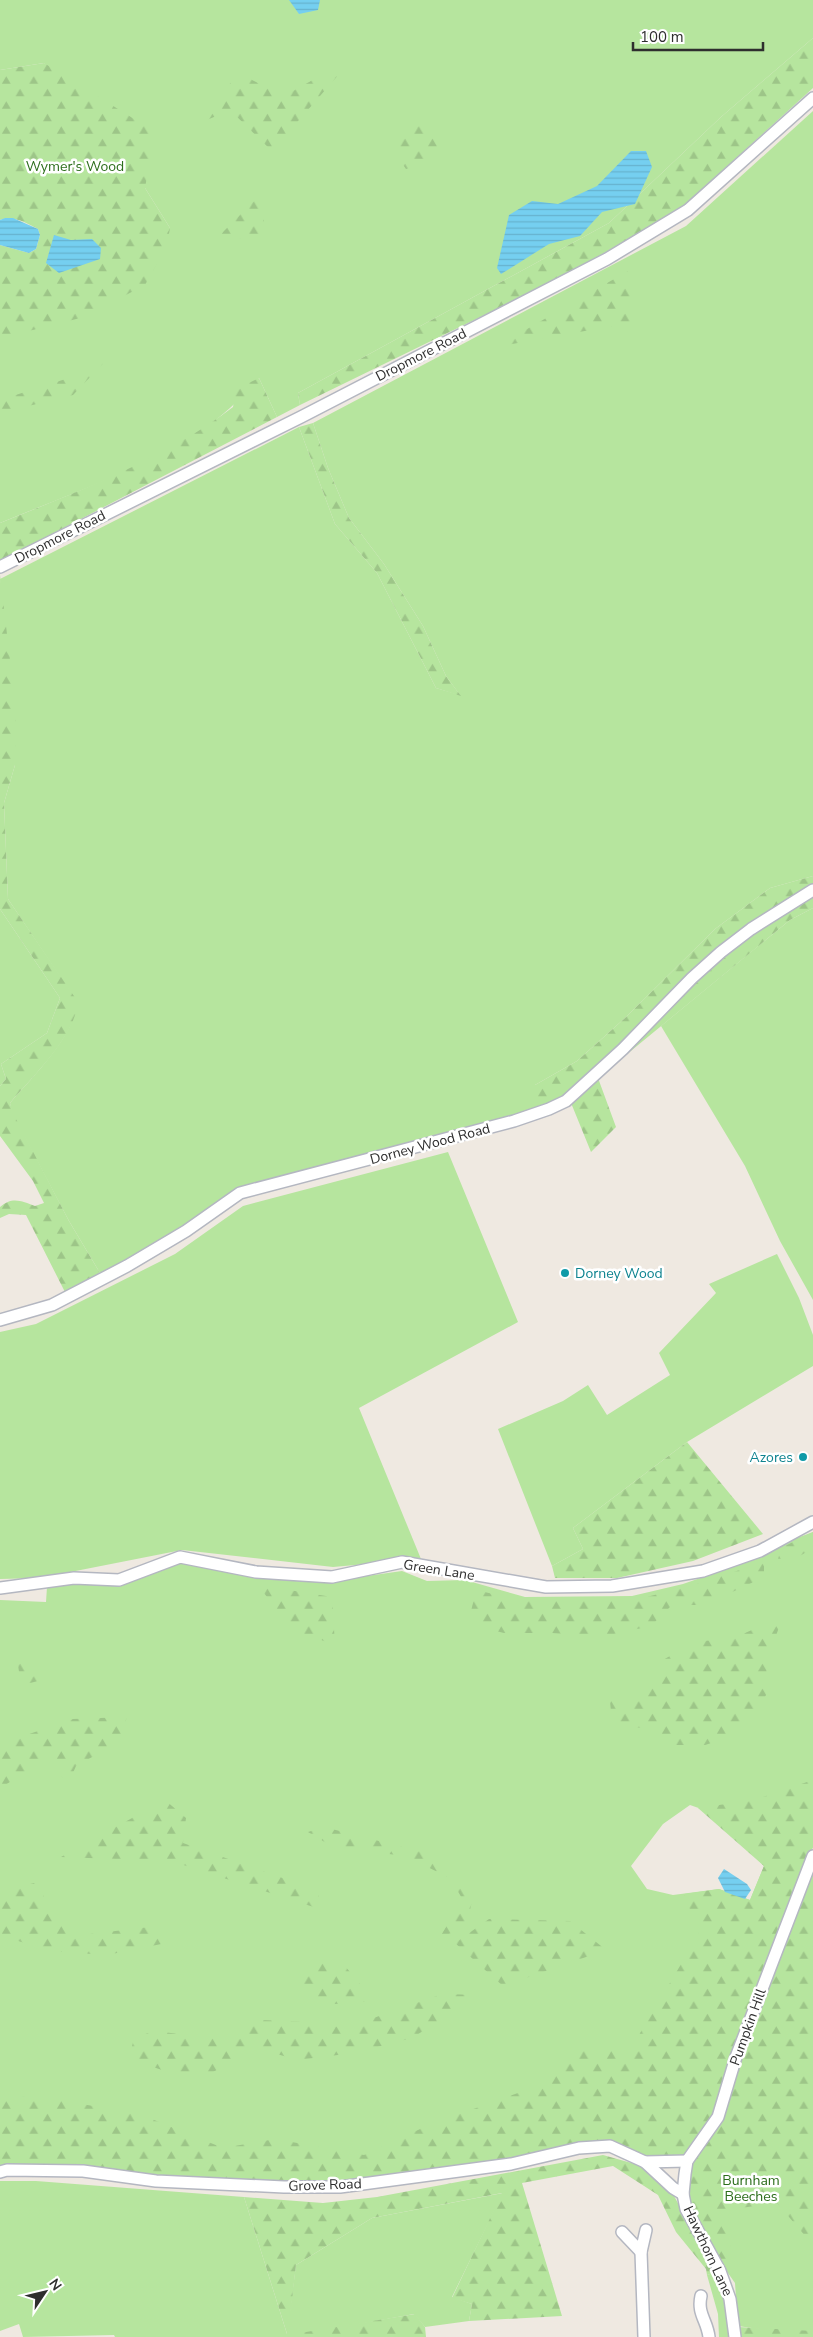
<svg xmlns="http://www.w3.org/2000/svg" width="813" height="2337" font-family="'Nunito Sans',sans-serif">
<defs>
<pattern id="forest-firs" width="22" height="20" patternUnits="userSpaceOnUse" patternTransform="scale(1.25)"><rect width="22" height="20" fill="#b6e59e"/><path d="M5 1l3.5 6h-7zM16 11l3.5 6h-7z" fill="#9dc588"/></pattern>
<pattern id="water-rules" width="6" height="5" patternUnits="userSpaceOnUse" patternTransform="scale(1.25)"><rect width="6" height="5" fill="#75cff0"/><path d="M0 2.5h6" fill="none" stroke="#66b2ce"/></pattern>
</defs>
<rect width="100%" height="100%" fill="#efe9e1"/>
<!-- green -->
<g fill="#b6e59e" fill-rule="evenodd">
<path d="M0,0H813V38L721,117L609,223L298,393L300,405L277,417L259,378C241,398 223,417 200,431C141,470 65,496 0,523V336L170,228L145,188L44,63L0,70Z"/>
<path d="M813,111V876L770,888L715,929L625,1018L577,1061L535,1085L542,1109L241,1193L103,1278L69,1221L12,1113L10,1103C33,1076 74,1037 77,1002L8,899L4,803L15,765L0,579L299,427L335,524L377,573L436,688L460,695L446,676L423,626L384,564L349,518L328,468L313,423L686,226Z"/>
<path d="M813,908V1300L780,1241L745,1166L661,1026L790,920Z"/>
<path d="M0,909L60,998L47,1033L1,1064L6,1079L0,1086Z"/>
<path d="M448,1152L518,1322L359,1408L421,1559L333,1567L182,1550L40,1578L0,1579V1332L36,1324L175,1254L243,1206Z"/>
<path d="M777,1254L799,1298L813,1335V1366L687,1442L573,1528L583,1549L552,1566L498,1429L563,1401L588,1385L607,1415L670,1375L659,1353L716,1293L709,1284Z"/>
<path d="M813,1532V1847L616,2147L292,2191L172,2176L8,2164L0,2167V1600L46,1602L47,1587L190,1562L332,1581L402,1571L427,1581L465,1580L525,1597L632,1596L683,1584L761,1557L778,1545ZM690,1805L710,1812L764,1866L750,1900L719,1889L673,1895L647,1889L631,1866L663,1824Z"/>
<path d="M813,1868V2337L738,2326L735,2283L723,2266L691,2170Z"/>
<path d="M0,2181H36L244,2197L287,2334L296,2265L372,2218L503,2193L452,2297L472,2304L469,2321L425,2327L414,2314L288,2337H115L114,2335L23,2337L19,2324L0,2331Z"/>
<path d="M716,2272L727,2313L729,2337H719L718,2314L707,2275Z"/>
</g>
<!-- forest -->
<g fill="url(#forest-firs)">
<path d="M813,38V88L678,211L562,277L300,405L298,393L609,223L721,117Z"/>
<path d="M354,57L272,151L230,110L200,123L238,73L284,96Z"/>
<path d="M44,63L155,132L145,188L170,228L167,245L145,285L84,317L5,337L0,336V245L29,253L36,249L40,235L38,229C27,223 13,215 0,220V70Z"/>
<path d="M424,121L443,143L428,163L406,169L393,150L404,127Z"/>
<path d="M262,193L265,239H216Z"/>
<path d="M628,271L635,322L496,347Z"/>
<path d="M134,331L73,395L0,413V400L75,376Z"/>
<path d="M259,378L277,417L0,561V523C81,490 163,460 233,407L236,389Z"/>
<path d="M313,423L328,468L349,518L384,564L423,626L446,676L461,696L436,688L377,573L335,524L299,427Z"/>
<path d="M0,575L16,710L15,765L4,803L8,899L78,1002C74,1038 33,1076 10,1103L13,1113L69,1221L103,1278L67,1296L26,1215L9,1214L0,1218V1207C12,1196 22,1201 35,1206L44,1203L33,1181L0,1136V1086L6,1079L1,1064L47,1033L60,998L0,909Z"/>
<path d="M813,876V908L790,920L598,1078L616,1127L591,1152L569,1098L542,1109L530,1095L535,1085L577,1061L625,1018L715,929L770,888Z"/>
<path d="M687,1442L763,1534L693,1561L617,1578H555L552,1566L583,1549L573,1528Z"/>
<path d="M813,1532V1548L775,1571L781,1548Z"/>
<path d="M764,1562V1577L705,1605H672L651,1626L600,1637L552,1633H504L468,1624L476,1590L523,1601H630L691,1586Z"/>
<path d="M258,1585L332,1597L335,1645L291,1629Z"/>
<path d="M783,1616L767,1661L766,1695L753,1719L733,1736L705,1745H675L650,1730L612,1722L610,1701L641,1699L652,1687L663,1660L694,1642L734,1638Z"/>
<path d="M24,1660L38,1666V1681L30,1683L20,1678L18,1665Z"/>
<path d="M127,1717L119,1742L76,1766L68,1784L48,1759L0,1788V1744L73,1719Z"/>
<path d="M813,1780V1847L712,2120L697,2144L680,2159L647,2160L616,2147L538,2160L292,2191L172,2176L8,2164L0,2167V2099L31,2096L137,2113L223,2148L275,2139L364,2155L431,2124L549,2082L586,2047L630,2050L699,1934L684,1894L719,1889L750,1900L764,1866L698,1808L754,1800Z"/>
<path d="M165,1800L186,1818L183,1843L314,1889L329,1912L171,1861L61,1857Z"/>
<path d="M324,1827L430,1854L474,1893L466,1927L439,1938L463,1900L450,1878L405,1856L333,1847L308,1832Z"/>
<path d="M813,1868V2245L777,2203L726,2210L732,2261L723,2266L692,2209L687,2192L691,2170L750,2032Z"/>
<path d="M34,1883L73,1936L158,1926L171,1942L107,1955L49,1951L0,1935V1892Z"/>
<path d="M489,1919L570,1921L606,1950L503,1986L455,1943Z"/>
<path d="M311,1959L340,1960L374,2001L322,2005L298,1979Z"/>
<path d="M442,1994L479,1995L412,2038L354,2053L297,2060L257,2048L213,2072L180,2076L129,2059L134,2038L154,2031L230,2040L259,2020L312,2022L345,2028Z"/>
<path d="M603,2155L642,2166L674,2196L716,2272L707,2275L706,2269L676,2232L658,2195L613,2166L522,2183L562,2316L469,2321L472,2304L452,2298L502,2193L372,2218L296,2265L288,2335L415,2314L425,2327L426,2337H288L244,2197L323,2203L377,2197Z"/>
<path d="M738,2327L813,2331V2337H739Z"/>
</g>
<!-- water -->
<g fill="url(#water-rules)">
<path d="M289,0H320L318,10L299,14Z"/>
<path d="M631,151H646L652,167L635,204L602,212L580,236L549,244L501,274L497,268L509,215L532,201L558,204L597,186Z"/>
<path d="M5,218H13L38,229L40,235L36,249L29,253L0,245V220Z"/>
<path d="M54,235L71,240L92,239L101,248L100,259L59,273L46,263Z"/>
<path d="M724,1869L747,1884L751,1890L745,1899L725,1892L718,1878Z"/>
</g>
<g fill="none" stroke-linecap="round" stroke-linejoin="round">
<defs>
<g id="minor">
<path d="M0,567L301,417L607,259L688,210L813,98"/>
<path d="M0,1320L52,1305L127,1266L186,1231L240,1193L514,1121L549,1109L566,1101L623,1049L692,978L721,952L751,929L813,890"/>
<path d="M0,1588L74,1578L119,1580L180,1557L256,1572L332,1577L402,1562L546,1587L612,1586L703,1571L760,1551L813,1522"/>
<path d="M645,2162L687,2161"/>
<path d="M0,2172L7,2170L83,2171L156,2181L284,2187H340L511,2164L579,2148L610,2146L645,2162L673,2188L683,2194"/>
<path d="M622,2232L641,2252L646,2230"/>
<path d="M641,2252L644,2337"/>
<path d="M701,2296C697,2314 707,2320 709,2337"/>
<path d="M735,2337L730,2299L720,2271L686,2209L683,2194L685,2174L687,2161L718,2117L736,2057L813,1856"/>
</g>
</defs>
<!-- minor casing -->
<use href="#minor" stroke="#b4b7c1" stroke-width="14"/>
<!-- minor -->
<use href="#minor" stroke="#fff" stroke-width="11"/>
</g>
<!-- markers -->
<g fill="#0f9aa8" stroke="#fff" stroke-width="2">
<circle cx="565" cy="1273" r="5"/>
<circle cx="803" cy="1457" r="5"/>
</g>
<g text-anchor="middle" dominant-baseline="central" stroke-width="5" stroke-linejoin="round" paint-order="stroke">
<!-- park labels -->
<g font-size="14" fill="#2c6e1b" stroke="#fff">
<text x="75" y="166">Wymer's Wood</text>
<text x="751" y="2180">Burnham<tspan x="751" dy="16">Beeches</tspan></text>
</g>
<!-- street labels -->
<g font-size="14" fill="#2e2e2e" stroke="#fff">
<text transform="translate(421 355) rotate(-27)">Dropmore Road</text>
<text transform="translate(60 537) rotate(-27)">Dropmore Road</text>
<text transform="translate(430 1144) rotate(-15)">Dorney Wood Road</text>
<text transform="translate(439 1570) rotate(9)">Green Lane</text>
<text transform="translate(748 2027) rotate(-70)">Pumpkin Hill</text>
<text transform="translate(325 2185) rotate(-2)">Grove Road</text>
<text transform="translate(708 2251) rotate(65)">Hawthorn Lane</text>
</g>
<!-- culture labels -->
<g font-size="14" fill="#0d838f" stroke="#fff" text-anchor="start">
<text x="575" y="1273">Dorney Wood</text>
<text x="793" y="1457" text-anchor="end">Azores</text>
</g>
</g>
<!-- north arrow -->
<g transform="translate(45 2292) rotate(55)" stroke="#ffffff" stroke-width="4" paint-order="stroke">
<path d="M0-4L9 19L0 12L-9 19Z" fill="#2e2e2e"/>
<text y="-8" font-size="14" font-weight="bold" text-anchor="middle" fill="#2e2e2e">N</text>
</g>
<!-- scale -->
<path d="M633 42v8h130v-8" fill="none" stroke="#2e2e2e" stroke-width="2.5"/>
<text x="640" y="42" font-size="15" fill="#2e2e2e" stroke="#ffffff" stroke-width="4" paint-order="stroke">100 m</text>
</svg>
